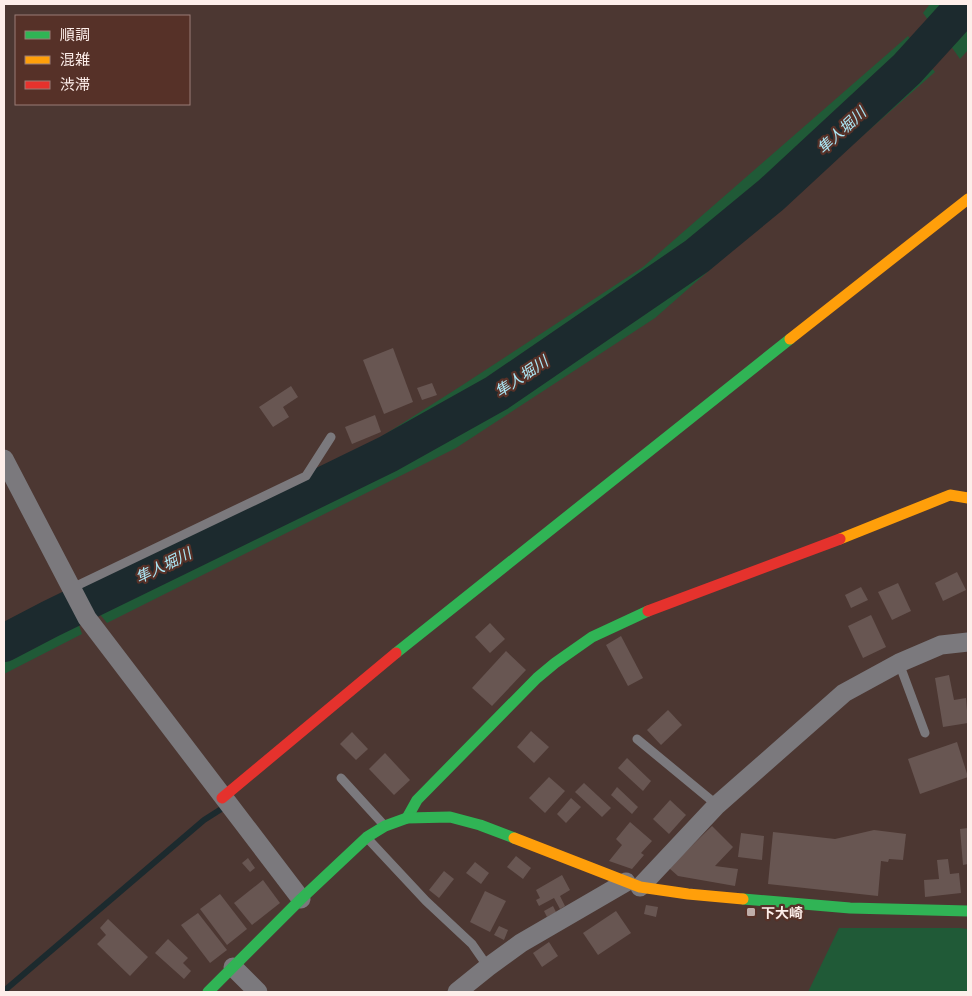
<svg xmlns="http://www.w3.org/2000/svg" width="972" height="996" font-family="'Playfair Display','Noto Sans JP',serif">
<rect width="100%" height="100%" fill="#4c3732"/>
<!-- green -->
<g fill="#205a37">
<path d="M930,4H954L933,27L923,13Z"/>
<path d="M968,14V50L960,59L946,39Z"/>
<path d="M908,36L917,47L783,175L701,243L477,398L358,463L86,597L84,590L318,477L461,386L643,267Z"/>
<path d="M925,60L935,72L655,318L456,448L107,623L94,607L445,434L702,262L769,207Z"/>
<path d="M67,597L69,605L4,637V629Z"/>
<path d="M76,617L82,634L4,674V654Z"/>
<path d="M839,928H959L968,929V992H808Z"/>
</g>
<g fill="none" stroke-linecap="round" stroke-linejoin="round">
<!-- stream -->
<path stroke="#1c2a2e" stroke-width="6" d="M4,991L204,820L226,806"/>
<!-- river -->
<path stroke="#1c2a2e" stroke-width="38" d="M4,643L50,619L388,454L497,393L697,256L771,195L907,69L966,4"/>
</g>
<!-- building -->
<g fill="#685652">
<path d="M393,348L413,402L384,414L363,360Z"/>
<path d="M432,383L437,395L422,400L417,388Z"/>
<path d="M291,386L298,397L283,407L289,417L273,427L259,407Z"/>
<path d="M375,415L381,432L352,444L345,427Z"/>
<path d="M957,572L966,590L943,601L935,583Z"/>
<path d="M898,583L911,611L892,620L878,592Z"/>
<path d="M861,587L868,600L851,608L845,595Z"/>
<path d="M871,615L886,647L863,658L848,626Z"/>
<path d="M490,623L505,639L490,653L475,637Z"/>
<path d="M621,636L643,678L628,686L606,645Z"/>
<path d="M506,651L526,670L492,706L472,688Z"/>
<path d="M949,675L954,700L966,698L968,723L943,727L935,678Z"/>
<path d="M668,710L682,725L661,745L647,730Z"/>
<path d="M531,731L549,747L534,763L517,747Z"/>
<path d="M352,732L368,749L356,760L340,744Z"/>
<path d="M957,742L968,777L920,794L908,759Z"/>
<path d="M385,753L410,780L394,795L369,769Z"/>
<path d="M627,758L651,781L643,791L618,768Z"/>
<path d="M549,777L565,791L545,813L529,798Z"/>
<path d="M584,783L611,808L602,817L575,792Z"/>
<path d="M617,787L638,807L632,814L611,795Z"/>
<path d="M571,798L581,807L566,823L557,814Z"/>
<path d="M670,800L686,815L669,834L653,819Z"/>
<path d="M630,822L652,841L641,853L644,855L632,869L609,861L622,845L616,839Z"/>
<path d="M712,826L733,847L715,866L738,869L735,886L678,876L669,868Z"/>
<path d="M968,828V864L963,865L960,829Z"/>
<path d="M874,830L906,834L903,860L889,859L888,862L881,861L878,896L768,884L773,832L835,839Z"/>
<path d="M741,833L764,836L762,860L738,857Z"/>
<path d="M516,856L531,868L523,879L507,867Z"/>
<path d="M248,858L255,868L250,872L242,863Z"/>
<path d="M948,859L950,874L959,873L961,893L925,897L924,880L939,879L937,860Z"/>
<path d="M475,862L489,873L481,884L466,873Z"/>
<path d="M444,871L454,879L439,898L429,890Z"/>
<path d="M562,875L570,890L560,896L565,906L560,909L554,898L539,906L536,900L540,898L536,890Z"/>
<path d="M263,880L280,903L252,925L234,903Z"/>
<path d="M485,891L506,901L490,932L470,922Z"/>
<path d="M220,894L247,929L227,945L200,909Z"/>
<path d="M646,905L658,907L656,917L644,914Z"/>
<path d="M553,906L556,912L547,917L544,911Z"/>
<path d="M616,911L631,933L598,955L583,933Z"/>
<path d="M198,913L227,950L210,963L181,925Z"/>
<path d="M108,919L148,957L130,976L97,944L106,935L100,928Z"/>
<path d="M499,926L508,930L504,940L494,935Z"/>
<path d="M168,939L188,958L183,963L191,971L184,979L155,953Z"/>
<path d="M549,942L558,956L542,967L533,953Z"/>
</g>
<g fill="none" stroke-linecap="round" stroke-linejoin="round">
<!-- lane -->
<g stroke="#7b797d" stroke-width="9">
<path d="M72,588L306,476L331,437"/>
<path d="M899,663L925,733"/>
<path d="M637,739L717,805"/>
<path d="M341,778L383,824"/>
<path d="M369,840L426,901L472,944L488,967"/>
</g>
<!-- street -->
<g stroke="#7b797d" stroke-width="19">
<path d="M4,459L87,618L301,899"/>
<path d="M640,887L717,805L844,693L899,663L941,645L968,642"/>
<path d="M233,967L258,992"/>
<path d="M457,992L488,967L521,943L626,882"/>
</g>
<!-- fast -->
<g stroke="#30b455" stroke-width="11">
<path d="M396,653L790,339"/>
<path d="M407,818L417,800L537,678L555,663L592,637L648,611"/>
<path d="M743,899L850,908L968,911"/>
<path d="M208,992L301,899L367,837L385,826L407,818L450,817L480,825L514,838"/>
</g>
<!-- slow -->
<g stroke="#ff9f0a" stroke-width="11">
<path d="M790,339L968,199"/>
<path d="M840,539L950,495L968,498"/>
<path d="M514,838L640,887L688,894L743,899"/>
</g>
<!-- jam -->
<g stroke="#e5322d" stroke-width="11">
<path d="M648,611L840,539"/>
<path d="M222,798L396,653"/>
</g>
</g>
<!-- markers -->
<rect fill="#bfaeaa" stroke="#563128" stroke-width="2" x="746" y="907" width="10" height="10" rx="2.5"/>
<g text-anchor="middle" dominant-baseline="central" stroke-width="4.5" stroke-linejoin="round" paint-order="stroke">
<!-- poi labels -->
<g font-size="14" font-weight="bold" fill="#fdeeea" stroke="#563128" text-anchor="start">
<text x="761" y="912">下大崎</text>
</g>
<!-- water labels -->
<g font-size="15" font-style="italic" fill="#ace7f5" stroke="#563128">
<text transform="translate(841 130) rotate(-43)">隼人堀川</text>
<text transform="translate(521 376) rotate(-34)">隼人堀川</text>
<text transform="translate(163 565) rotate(-26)">隼人堀川</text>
</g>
</g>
<!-- border -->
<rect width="972" height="996" fill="none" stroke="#fdeeea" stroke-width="10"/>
<!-- legend -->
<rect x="15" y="15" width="175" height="90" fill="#563128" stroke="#997d76"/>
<rect x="25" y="31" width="25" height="8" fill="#30b455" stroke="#997d76"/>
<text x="60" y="40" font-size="15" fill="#fdeeea">順調</text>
<rect x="25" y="56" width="25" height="8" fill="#ff9f0a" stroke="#997d76"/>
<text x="60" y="65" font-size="15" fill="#fdeeea">混雑</text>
<rect x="25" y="81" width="25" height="8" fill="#e5322d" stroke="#997d76"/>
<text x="60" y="90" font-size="15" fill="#fdeeea">渋滞</text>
</svg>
